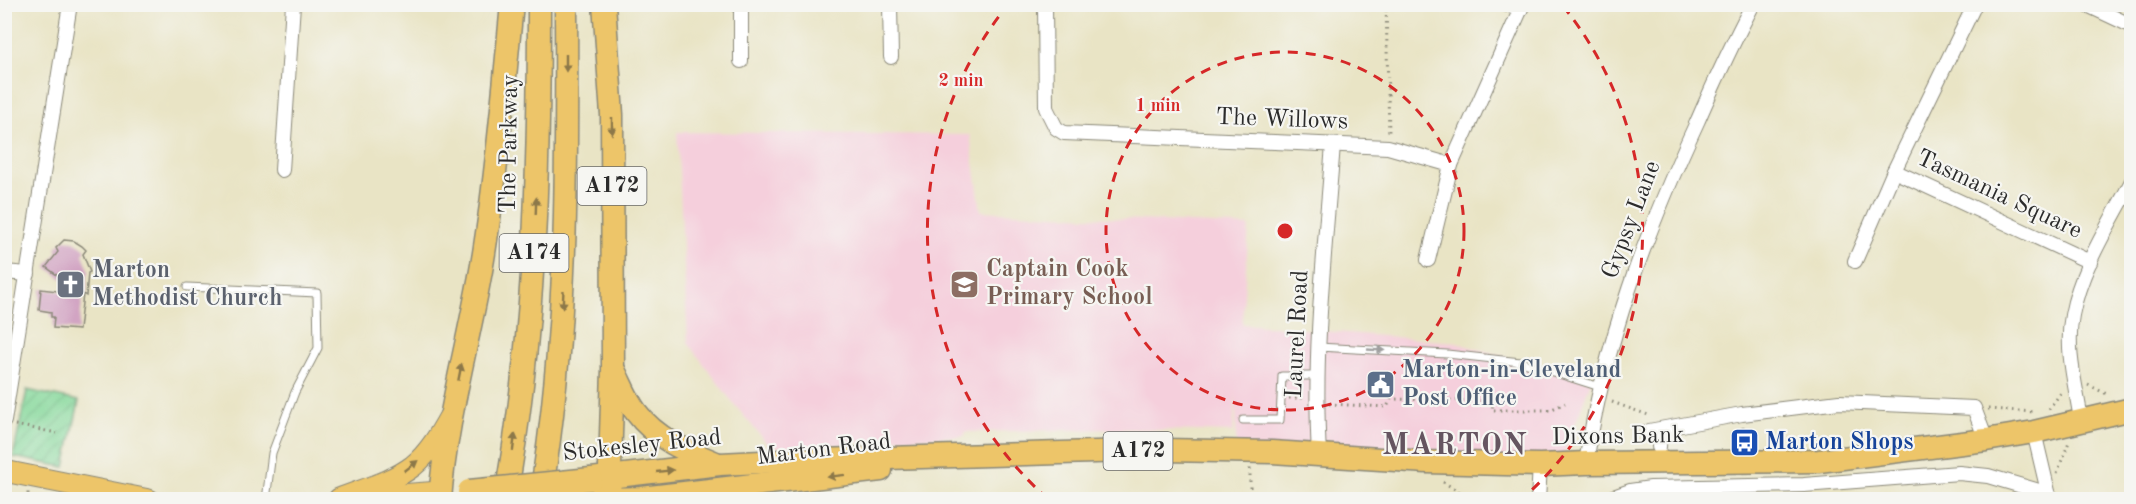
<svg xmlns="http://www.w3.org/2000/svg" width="2136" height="504" font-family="'Old Standard TT',serif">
<defs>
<pattern id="garden-furrows" width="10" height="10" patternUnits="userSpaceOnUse" patternTransform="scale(1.5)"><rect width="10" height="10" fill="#84d89a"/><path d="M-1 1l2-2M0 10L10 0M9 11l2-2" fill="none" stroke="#72ba85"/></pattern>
</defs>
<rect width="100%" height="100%" fill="#f6f6f2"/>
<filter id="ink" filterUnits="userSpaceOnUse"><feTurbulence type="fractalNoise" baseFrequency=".0167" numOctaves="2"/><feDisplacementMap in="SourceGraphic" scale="12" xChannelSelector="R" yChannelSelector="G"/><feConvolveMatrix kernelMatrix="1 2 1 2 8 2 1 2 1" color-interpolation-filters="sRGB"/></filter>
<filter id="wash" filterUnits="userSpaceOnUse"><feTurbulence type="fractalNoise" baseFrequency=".008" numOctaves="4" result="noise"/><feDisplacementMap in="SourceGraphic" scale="24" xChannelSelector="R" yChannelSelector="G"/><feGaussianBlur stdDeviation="1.35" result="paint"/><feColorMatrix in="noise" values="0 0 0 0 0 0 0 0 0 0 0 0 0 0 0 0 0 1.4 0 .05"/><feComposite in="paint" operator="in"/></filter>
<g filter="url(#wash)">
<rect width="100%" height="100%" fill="#e9e4c5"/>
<!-- built -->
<path fill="#f5cfdc" d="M677,132L970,135L981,211L1249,226L1242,324L1453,342L1591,381L1559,468L1236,455V393L1233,432L1128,429L965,432V436L885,439L830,446L770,447L733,403L688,343Z"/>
<!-- garden -->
<path fill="url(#garden-furrows)" stroke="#588262" stroke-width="1.5" d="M27,390L79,401L65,467L13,457Z"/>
<g id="blocks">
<!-- building -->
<path fill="#d2a4c3" d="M64,240L74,241L82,246L86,250L83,254L90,272L88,273L86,296L83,294L79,330L53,328L54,317H51V312L39,310L41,289L83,294L46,267L58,252L56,248Z"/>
</g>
</g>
<g filter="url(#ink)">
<use href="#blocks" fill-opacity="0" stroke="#8a8878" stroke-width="1.5"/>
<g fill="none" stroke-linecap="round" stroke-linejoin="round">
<defs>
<g id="service">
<path d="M187,287L317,293L318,348L295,392L272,453L266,500"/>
<path d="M1318,347L1447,354L1521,362L1600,387"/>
<path d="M1243,420H1280L1282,376H1317"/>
</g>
<g id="minor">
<path d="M741,4V61"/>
<path d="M890,4L891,57"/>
<path d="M1045,4L1046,108L1056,128L1064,133L1388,147L1451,165"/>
<path d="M1504,4L1521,8"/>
<path d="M1975,4L1894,171L2090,262"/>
<path d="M2085,4L2132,26"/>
<path d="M282,170L293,4"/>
<path d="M1428,260L1451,165L1523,4"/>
<path d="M1855,261L1894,171"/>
<path d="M4,272L28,274"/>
<path d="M2081,420C2076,386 2065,349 2072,315C2081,267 2110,224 2132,181"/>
<path d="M4,421L70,4"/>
<path d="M1649,431L1742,414L1839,402L1974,408L1986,440"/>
<path d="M2034,432L2050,500"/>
<path d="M1659,447L1660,430"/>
<path d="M1319,454C1313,350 1325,248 1333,145"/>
<path d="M1586,463C1605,340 1646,232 1698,120C1715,81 1733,42 1753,4"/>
<path d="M1538,500L1540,465"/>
<path d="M1605,500L1630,491L1651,488L1804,485L1959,473L1988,476L2049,494"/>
</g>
<g id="primary">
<path d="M4,471L149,500"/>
<path d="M359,498L440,492"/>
<path d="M339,499C364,489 392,482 413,466C429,453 440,434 450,416"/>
</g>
<g id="trunk">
<path d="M604,4L612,115L613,369L609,500"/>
<path d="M614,370C621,384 627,400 636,412C656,439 686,451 716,463"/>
<path d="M591,479L720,464L784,461L1164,450L1272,452L1427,462L1540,465L1586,463L1819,461L1986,440L2034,432L2132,409"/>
<path d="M440,500C446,416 471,335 484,253C497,171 504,87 512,4"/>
<path d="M505,500C535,337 539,170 539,4"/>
<path d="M540,500C568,336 567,170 566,4"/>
<path d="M575,500L641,498L881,470"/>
</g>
</defs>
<!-- service casing -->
<use href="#service" stroke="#8a8878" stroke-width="9"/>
<!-- minor casing -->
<use href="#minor" stroke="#8a8878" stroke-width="16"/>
<!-- primary casing -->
<use href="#primary" stroke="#8a8878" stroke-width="23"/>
<!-- trunk casing -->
<use href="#trunk" stroke="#8a8878" stroke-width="25"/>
<!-- path -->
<g stroke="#8a8878" stroke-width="3" stroke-dasharray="1.5 4.5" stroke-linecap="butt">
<path d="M1386,4L1389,135"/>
<path d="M2088,385L2109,395"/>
<path d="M1289,398H1304"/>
<path d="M1612,402L1651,416"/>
<path d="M1329,404L1387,407L1391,399L1493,401L1492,410H1550L1565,403"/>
<path d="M1988,409L2035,412"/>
<path d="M2049,409L2063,390"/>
<path d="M15,425L57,433"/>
<path d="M1743,427L1744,443"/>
<path d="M2057,473L2069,442"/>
<path d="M1443,482L1473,500"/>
<path d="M28,500V492"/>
<path d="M1250,500V468"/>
</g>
<!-- service -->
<use href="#service" stroke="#fff" stroke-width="7"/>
<!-- minor -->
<use href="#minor" stroke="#fff" stroke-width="14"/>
<!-- primary -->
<use href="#primary" stroke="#edc569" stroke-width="21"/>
<!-- trunk -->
<use href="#trunk" stroke="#edc569" stroke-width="22"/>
<defs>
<path id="trunk-bridge" d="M469,491L591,479"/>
</defs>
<!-- trunk-bridge casing -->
<use href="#trunk-bridge" stroke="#8a8878" stroke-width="25" stroke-linecap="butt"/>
<!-- trunk-bridge -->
<use href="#trunk-bridge" stroke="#edc569" stroke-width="22"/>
</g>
<!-- one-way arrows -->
<defs><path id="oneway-solid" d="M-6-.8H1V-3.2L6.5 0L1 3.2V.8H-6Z" transform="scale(1.5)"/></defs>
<g fill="#8c784a">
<use href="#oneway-solid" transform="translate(566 63) rotate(90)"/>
<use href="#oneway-solid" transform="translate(612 126) rotate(90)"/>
<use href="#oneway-solid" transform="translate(536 206) rotate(-88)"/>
<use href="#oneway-solid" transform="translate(563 300) rotate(93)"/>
<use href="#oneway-solid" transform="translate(460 372) rotate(-79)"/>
<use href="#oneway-solid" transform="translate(514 442) rotate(-83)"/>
<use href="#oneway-solid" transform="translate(411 466) rotate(-38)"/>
<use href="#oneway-solid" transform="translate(665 471) rotate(-6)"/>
<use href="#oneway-solid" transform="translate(836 476) rotate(173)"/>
</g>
<use fill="#a0a0a0" href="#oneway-solid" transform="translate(1376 350) rotate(3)"/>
</g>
<!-- distance rings -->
<g fill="none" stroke="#d62828" stroke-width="3" stroke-dasharray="10 8">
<circle cx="1285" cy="231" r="179"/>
<path d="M1048 499A358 358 0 0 1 1007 6M1563 6A358 358 0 0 1 1522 499"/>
</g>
<!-- icons -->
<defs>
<symbol id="school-square" viewBox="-11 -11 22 22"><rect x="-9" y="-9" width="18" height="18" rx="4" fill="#8d6e63" stroke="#f6f6f2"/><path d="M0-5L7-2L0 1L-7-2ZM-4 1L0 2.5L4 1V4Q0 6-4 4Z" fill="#fff"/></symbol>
<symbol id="church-square" viewBox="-11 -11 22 22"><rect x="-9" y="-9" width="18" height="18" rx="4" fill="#6b7280" stroke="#f6f6f2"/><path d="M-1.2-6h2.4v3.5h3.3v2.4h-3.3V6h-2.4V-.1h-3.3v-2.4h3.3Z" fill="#fff"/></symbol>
<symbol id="civic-square" viewBox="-11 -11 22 22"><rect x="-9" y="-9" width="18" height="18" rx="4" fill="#5c6f8a" stroke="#f6f6f2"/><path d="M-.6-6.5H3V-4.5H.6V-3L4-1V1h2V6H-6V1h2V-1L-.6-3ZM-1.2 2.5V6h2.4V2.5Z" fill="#fff"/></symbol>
<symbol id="bus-square" viewBox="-11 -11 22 22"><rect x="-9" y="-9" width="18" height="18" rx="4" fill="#1a4fb4" stroke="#f6f6f2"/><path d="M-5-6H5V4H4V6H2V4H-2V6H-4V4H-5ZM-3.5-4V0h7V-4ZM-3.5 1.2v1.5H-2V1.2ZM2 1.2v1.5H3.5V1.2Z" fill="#fff"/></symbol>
</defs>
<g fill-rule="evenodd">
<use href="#school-square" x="948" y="268" width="33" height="33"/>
<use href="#church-square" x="54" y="268" width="33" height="33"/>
<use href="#civic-square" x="1364" y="368" width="33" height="33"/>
<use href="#bus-square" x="1728" y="426" width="33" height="33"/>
</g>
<g text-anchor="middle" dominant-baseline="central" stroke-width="4.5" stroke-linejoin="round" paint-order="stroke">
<!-- shield labels -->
<g fill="#f6f6f2" stroke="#686867" stroke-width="1.5">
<rect x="577.5" y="167" width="69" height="38" rx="4.5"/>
<rect x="499.5" y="234" width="69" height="38" rx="4.5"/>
<rect x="1103.5" y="432" width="69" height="38" rx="4.5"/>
</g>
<g font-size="22" font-weight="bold" fill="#2b2b2b">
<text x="612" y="186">A172</text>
<text x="534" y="253">A174</text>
<text x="1138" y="451">A172</text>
</g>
<!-- street labels -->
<g font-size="24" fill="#2b2b2b" stroke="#f6f6f2">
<text transform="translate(1282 120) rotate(2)">The Willows</text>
<text transform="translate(510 144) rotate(-89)">The Parkway</text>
<text transform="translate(1999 195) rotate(25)">Tasmania Square</text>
<text transform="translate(1632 220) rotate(-69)">Gypsy Lane</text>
<text transform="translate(1298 334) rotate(-87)">Laurel Road</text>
<text transform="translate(1618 437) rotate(-1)">Dixons Bank</text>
<text transform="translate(642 446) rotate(-6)">Stokesley Road</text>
<text transform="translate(824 450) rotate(-7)">Marton Road</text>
</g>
<!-- education labels -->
<g font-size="24" font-weight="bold" fill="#785e54" stroke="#f6f6f2" text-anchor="start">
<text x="986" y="270">Captain Cook<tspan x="986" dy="28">Primary School</tspan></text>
</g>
<!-- worship labels -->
<g font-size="24" font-weight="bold" fill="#5b616d" stroke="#f6f6f2" text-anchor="start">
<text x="92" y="271">Marton<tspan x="92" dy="28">Methodist Church</tspan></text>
</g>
<!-- service labels -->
<g font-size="24" font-weight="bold" fill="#4e5e75" stroke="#f6f6f2" text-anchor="start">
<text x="1402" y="371">Marton-in-Cleveland<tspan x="1402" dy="28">Post Office</tspan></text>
</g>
<!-- transit labels -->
<g font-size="24" font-weight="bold" fill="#164399" stroke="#f6f6f2" text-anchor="start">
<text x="1765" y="443">Marton Shops</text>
</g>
<!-- district labels -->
<g font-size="30" font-weight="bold" letter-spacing="1.5" fill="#655560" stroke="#f6f6f2">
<text x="1455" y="446">MARTON</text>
</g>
</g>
<circle cx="1285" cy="231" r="9" fill="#d62828" stroke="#f6f6f2" stroke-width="3"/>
<g font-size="18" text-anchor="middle" font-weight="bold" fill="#d62828" stroke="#f6f6f2" stroke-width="4.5" stroke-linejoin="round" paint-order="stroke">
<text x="961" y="86">2 min</text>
<text x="1158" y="111">1 min</text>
</g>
<!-- margin -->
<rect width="2136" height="504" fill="none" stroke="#f6f6f2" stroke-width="24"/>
</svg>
